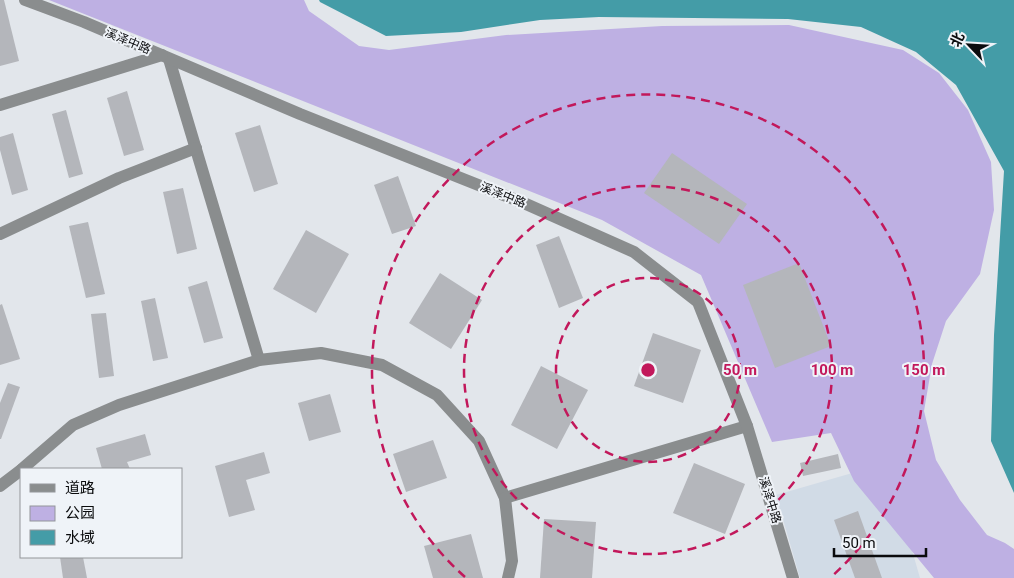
<svg xmlns="http://www.w3.org/2000/svg" width="1014" height="578" font-family="Roboto,'Noto Sans SC',sans-serif">
<rect width="100%" height="100%" fill="#e2e6eb"/>
<!-- built -->
<path fill="#d1dbe6" d="M887,463L920,578H800L776,495Z"/>
<!-- green -->
<path fill="#beb0e3" d="M49,0H304L309,11L359,46L389,50L506,35L662,26L789,25L903,50L939,73L968,110L991,162L994,210L980,274L946,321L932,364L924,411L936,460L960,500L987,535L1005,543L1014,549V578H934L854,481L831,433L772,442L701,275L602,220Z"/>
<!-- water -->
<path fill="#449ca7" d="M319,0H1014V493L991,441L994,335L1004,171L956,85L916,52L861,27L788,19L599,17L540,20L461,32L386,36L320,2Z"/>
<!-- building -->
<g fill="#b4b6bb">
<path d="M0,0H4L19,61L0,66Z"/>
<path d="M127,91L144,150L124,156L107,98Z"/>
<path d="M66,110L83,174L69,178L52,114Z"/>
<path d="M260,125L278,184L254,192L235,133Z"/>
<path d="M13,133L28,190L12,195L0,150V137Z"/>
<path d="M672,153L747,204L719,244L644,193Z"/>
<path d="M398,176L416,226L392,234L374,185Z"/>
<path d="M183,188L197,249L177,254L163,192Z"/>
<path d="M88,222L105,294L86,298L69,226Z"/>
<path d="M306,230L349,254L316,313L273,289Z"/>
<path d="M559,236L583,298L559,308L536,245Z"/>
<path d="M799,263L831,346L775,368L743,285Z"/>
<path d="M440,273L482,300L451,349L409,323Z"/>
<path d="M207,281L223,338L204,343L188,287Z"/>
<path d="M155,298L168,358L153,361L141,301Z"/>
<path d="M2,304L20,359L0,365V305Z"/>
<path d="M106,313L114,376L99,378L91,314Z"/>
<path d="M653,333L701,350L683,403L634,386Z"/>
<path d="M541,366L588,390L557,449L511,425Z"/>
<path d="M8,383L20,387L1,439H0V403Z"/>
<path d="M330,394L341,432L309,441L298,403Z"/>
<path d="M145,434L151,455L127,462L130,469H102L96,448Z"/>
<path d="M433,440L447,478L406,492L393,454Z"/>
<path d="M264,452L270,473L246,480L255,510L229,517L215,466Z"/>
<path d="M838,454L841,468L803,476L800,463Z"/>
<path d="M694,463L745,484L725,534L673,513Z"/>
<path d="M858,511L882,578H855L834,520Z"/>
<path d="M544,519L596,522L592,578H540Z"/>
<path d="M471,534L483,578H433L424,546Z"/>
<path d="M60,557H83L87,578H63Z"/>
</g>
<g fill="none" stroke-linecap="round" stroke-linejoin="round">
<!-- minor -->
<g stroke="#8a8d8e" stroke-width="12">
<path d="M169,59L259,360"/>
<path d="M0,234L119,178L196,148"/>
<path d="M22,469L73,425L119,405L259,360L321,353L382,365L437,395L479,441L505,498L512,561L508,578"/>
<path d="M0,486L21,470"/>
<path d="M505,498L747,426"/>
</g>
<!-- tertiary -->
<g stroke="#8a8d8e" stroke-width="12">
<path d="M25,0L84,22L300,114L526,204L634,252L698,302L747,426L793,578"/>
<path d="M0,105L162,55"/>
</g>
</g>
<!-- distance rings -->
<g fill="none" stroke="#c2185b" stroke-width="2.5" stroke-dasharray="9 6">
<circle cx="648" cy="370" r="92"/>
<circle cx="648" cy="370" r="184"/>
<path d="M465 577A276 276 0 1 1 831 577"/>
</g>
<g text-anchor="middle" dominant-baseline="central" stroke-width="4" stroke-linejoin="round" paint-order="stroke">
<!-- street labels -->
<g font-size="12" fill="#0a0b0d" stroke="#eff3f8">
<text transform="translate(128 41) rotate(23)">溪泽中路</text>
<text transform="translate(503 195) rotate(22)">溪泽中路</text>
<text transform="translate(770 500) rotate(73)">溪泽中路</text>
</g>
</g>
<circle cx="648" cy="370" r="8" fill="#c2185b" stroke="#eff3f8" stroke-width="2.5"/>
<g font-size="15" text-anchor="middle" font-weight="bold" fill="#c2185b" stroke="#eff3f8" stroke-width="4" stroke-linejoin="round" paint-order="stroke">
<text x="740" y="375">50 m</text>
<text x="832" y="375">100 m</text>
<text x="924" y="375">150 m</text>
</g>
<!-- legend -->
<rect x="20" y="468" width="162" height="90" fill="#eff3f8" stroke="#93969a"/>
<rect x="30" y="484" width="25" height="8" fill="#8a8d8e" stroke="#93969a"/>
<text x="65" y="493" font-size="15" fill="#0a0b0d">道路</text>
<rect x="30" y="506" width="25" height="15" fill="#beb0e3" stroke="#93969a"/>
<text x="65" y="518" font-size="15" fill="#0a0b0d">公园</text>
<rect x="30" y="530" width="25" height="15" fill="#449ca7" stroke="#93969a"/>
<text x="65" y="543" font-size="15" fill="#0a0b0d">水域</text>
<!-- north arrow -->
<g transform="translate(969 45) rotate(295)" stroke="#eff3f8" stroke-width="4" paint-order="stroke">
<path d="M0-4L9 19L0 12L-9 19Z" fill="#0a0b0d"/>
<text y="-8" font-size="14" font-weight="bold" text-anchor="middle" fill="#0a0b0d">北</text>
</g>
<!-- scale -->
<path d="M834 548v8h92v-8" fill="none" stroke="#0a0b0d" stroke-width="2.5"/>
<text x="842" y="548" font-size="15" fill="#0a0b0d" stroke="#eff3f8" stroke-width="4" paint-order="stroke">50 m</text>
</svg>
